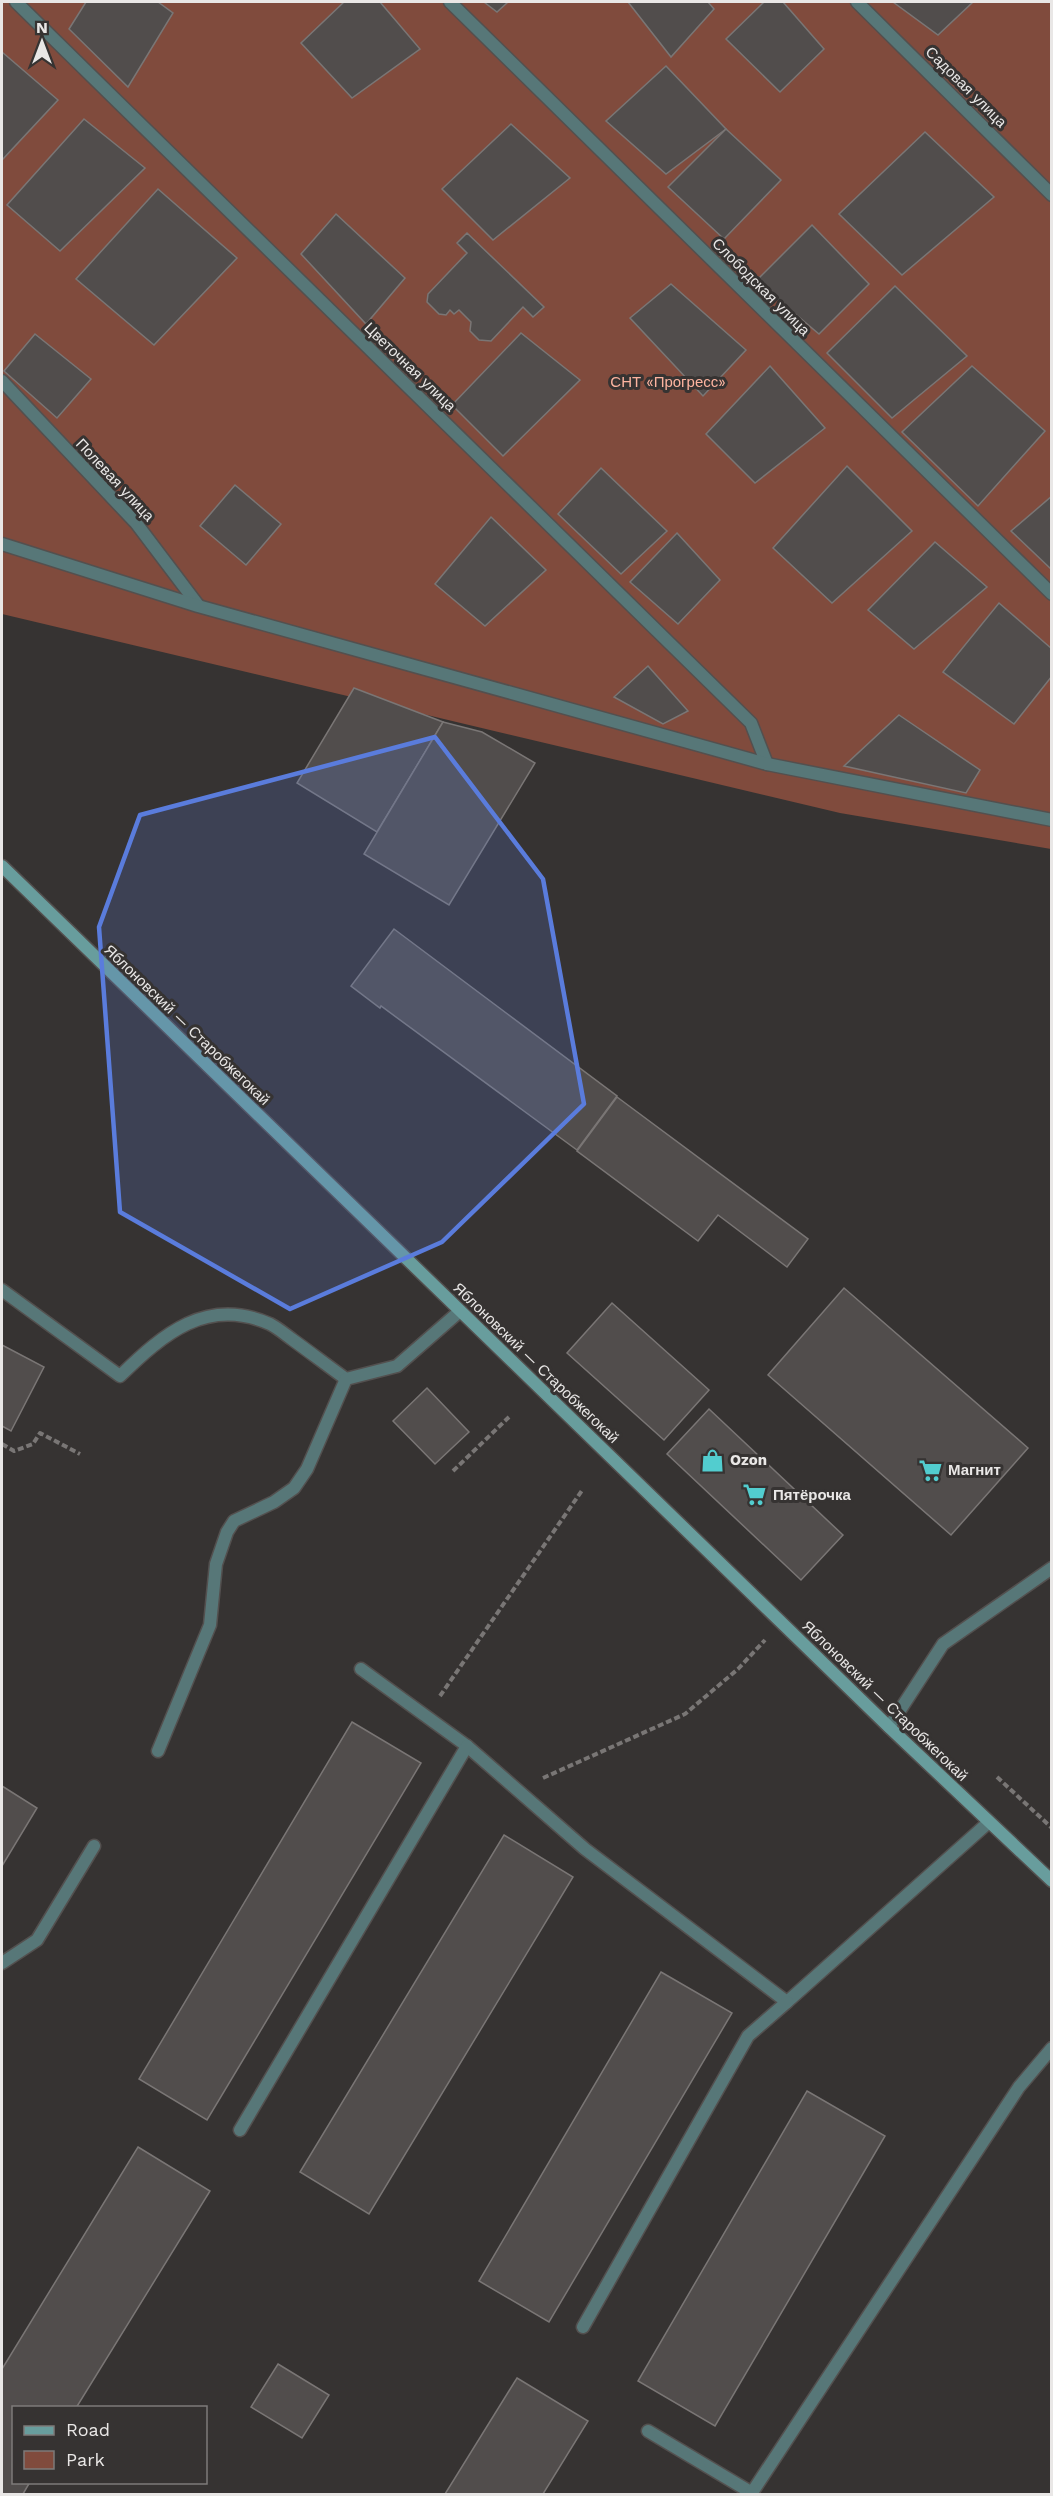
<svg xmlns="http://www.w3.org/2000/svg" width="1053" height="2496" font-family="'Work Sans',sans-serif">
<rect width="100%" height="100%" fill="#363332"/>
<!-- green -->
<path fill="#804b3d" d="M2,2H1051V849L840,813L2,614Z"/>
<!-- building -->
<g fill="#514d4c" stroke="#7a7675" stroke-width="1.5">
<path d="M86,2H158L173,13L128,87L69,29Z"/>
<path d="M344,2H380L420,49L352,98L301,43Z"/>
<path d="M484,2H508L497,12Z"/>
<path d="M628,2H708L714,9L671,57Z"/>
<path d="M764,2H783L824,49L780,92L726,39Z"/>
<path d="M893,2H973L938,35Z"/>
<path d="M2,52L58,100L2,160Z"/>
<path d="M666,66L726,129L666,174L606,121Z"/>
<path d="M84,119L145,168L60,251L7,205Z"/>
<path d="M511,124L570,178L493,240L442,189Z"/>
<path d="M726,129L781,180L724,239L668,187Z"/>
<path d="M925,132L994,197L902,275L839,214Z"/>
<path d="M158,189L237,258L154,345L76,279Z"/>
<path d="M336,214L405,278L366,324L301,254Z"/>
<path d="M812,225L869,284L819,334L756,281Z"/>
<path d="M467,233L544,307L533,317L523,307L491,341L479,340L470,331L471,322L459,310L454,314L450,310L446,315L439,314L427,302L428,294L467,253L457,243Z"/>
<path d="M671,284L746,350L703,396L630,318Z"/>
<path d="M895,286L967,356L892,418L827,353Z"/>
<path d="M521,333L580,380L503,456L452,405Z"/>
<path d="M35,334L91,379L57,418L4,371Z"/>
<path d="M770,366L825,428L755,483L706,434Z"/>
<path d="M972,366L1045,431L978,506L902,432Z"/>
<path d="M847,466L912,531L832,603L773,548Z"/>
<path d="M601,468L667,531L621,574L558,514Z"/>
<path d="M235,485L281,524L246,565L200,526Z"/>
<path d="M1052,496V570L1011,531Z"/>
<path d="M491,517L546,570L485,626L435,584Z"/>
<path d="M677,533L720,580L678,624L630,582Z"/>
<path d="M935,542L987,587L914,649L868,610Z"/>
<path d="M999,603L1052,649V676L1014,724L943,672Z"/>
<path d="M648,666L688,711L663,724L614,697Z"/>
<path d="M354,688L443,722L377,832L297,783Z"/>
<path d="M899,715L980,770L966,793L844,766Z"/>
<path d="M443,722L482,732L535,763L449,905L364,854Z"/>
<path d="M394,929L617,1096L577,1150L381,1006L380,1008L351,986Z"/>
<path d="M617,1097L808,1239L787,1267L718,1215L698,1241L577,1151Z"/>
<path d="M844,1288L1028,1448L951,1535L768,1375Z"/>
<path d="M612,1303L709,1390L664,1440L567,1353Z"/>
<path d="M2,1345L44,1367L11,1431L2,1426Z"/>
<path d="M427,1388L469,1432L435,1464L393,1421Z"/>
<path d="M709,1409L843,1535L801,1580L667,1454Z"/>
<path d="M352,1722L421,1763L207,2120L139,2079Z"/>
<path d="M2,1786L37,1808L2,1866Z"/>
<path d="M504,1835L573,1877L369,2214L300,2172Z"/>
<path d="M661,1972L732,2013L549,2322L479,2281Z"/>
<path d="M807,2091L885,2136L715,2426L638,2381Z"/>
<path d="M138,2147L210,2191L76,2408H14V2482H30L23,2494H2V2369Z"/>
<path d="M278,2364L329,2395L302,2438L251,2407Z"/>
<path d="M517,2378L588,2421L543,2494H445Z"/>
</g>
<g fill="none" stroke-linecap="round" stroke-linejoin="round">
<defs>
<g id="lane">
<path d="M2,1290L120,1376C163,1334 207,1296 270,1324C278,1328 286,1335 293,1340C311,1353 328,1366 346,1379"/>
<path d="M361,1669L467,1746L585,1849L787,2002L989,1822"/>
<path d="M158,1751L210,1625L216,1564L227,1532L234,1521L274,1502L294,1488L307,1469L346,1379L397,1366L460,1311"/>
<path d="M2,1963L37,1940L94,1846"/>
<path d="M240,2130L467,1746"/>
<path d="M583,2327L748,2036L787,2002"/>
<path d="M648,2431L752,2493"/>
<path d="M751,2494L1019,2087L1052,2048"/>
</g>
<g id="street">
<path d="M16,2L751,723L767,764"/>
<path d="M450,2L1052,594"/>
<path d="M857,2L1052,195"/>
<path d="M2,381L136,523L198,605"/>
<path d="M2,544L198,606L767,764L1052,820"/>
<path d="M889,1727L943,1644L1052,1568"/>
</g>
<path id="secondary" d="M2,866L889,1727L1052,1881"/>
</defs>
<!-- lane casing -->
<use href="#lane" stroke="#53504f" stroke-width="15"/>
<!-- street casing -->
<use href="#street" stroke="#53504f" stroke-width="15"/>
<!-- secondary casing -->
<use href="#secondary" stroke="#53504f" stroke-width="15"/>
<!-- path -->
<g stroke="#797675" stroke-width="4" stroke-dasharray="6 3" stroke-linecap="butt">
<path d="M2,1444L14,1451L33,1444L40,1433L80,1454"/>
<path d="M453,1471L509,1417"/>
<path d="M440,1696L583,1489"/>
<path d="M997,1777L1052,1828"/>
<path d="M543,1778L685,1714L738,1669L765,1640"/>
</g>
<!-- lane -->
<use href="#lane" stroke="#577778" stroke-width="12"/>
<!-- street -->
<use href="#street" stroke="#577778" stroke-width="12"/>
<!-- secondary -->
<use href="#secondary" stroke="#689d9d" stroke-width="12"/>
</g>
<!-- marked area -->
<path fill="#5a7cdc" fill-opacity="0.2" stroke="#5a7cdc" stroke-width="4.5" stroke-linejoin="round" d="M435,737L543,879L584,1104L442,1242L290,1309L120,1212L99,927L140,815Z"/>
<!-- icons -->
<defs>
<symbol id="shop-bare" viewBox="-9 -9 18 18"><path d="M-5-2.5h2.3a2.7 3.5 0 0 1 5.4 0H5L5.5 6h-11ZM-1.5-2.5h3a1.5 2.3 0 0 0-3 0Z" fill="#52cdcf" stroke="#363332" stroke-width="2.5" paint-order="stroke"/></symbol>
<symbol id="supermarket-bare" viewBox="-9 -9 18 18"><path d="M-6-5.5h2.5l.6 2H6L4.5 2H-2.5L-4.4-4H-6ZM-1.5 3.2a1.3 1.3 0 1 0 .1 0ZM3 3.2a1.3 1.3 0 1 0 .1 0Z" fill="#52cdcf" stroke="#363332" stroke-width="2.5" paint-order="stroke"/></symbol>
</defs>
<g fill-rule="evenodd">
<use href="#shop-bare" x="696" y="1444" width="33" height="33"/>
<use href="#supermarket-bare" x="914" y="1454" width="33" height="33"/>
<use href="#supermarket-bare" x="738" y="1478" width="33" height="33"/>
</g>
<g text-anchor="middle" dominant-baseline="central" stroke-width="6" stroke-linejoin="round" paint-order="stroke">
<!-- street labels -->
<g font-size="15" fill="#e9e7e6" stroke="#363332">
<text transform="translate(966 87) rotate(45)">Садовая улица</text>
<text transform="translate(761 287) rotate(45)">Слободская улица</text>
<text transform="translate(410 367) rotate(44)">Цветочная улица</text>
<text transform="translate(115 480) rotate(47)">Полевая улица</text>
<text transform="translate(187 1025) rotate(44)">Яблоновский — Старобжегокай</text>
<text transform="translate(536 1363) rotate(44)">Яблоновский — Старобжегокай</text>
<text transform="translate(885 1701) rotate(44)">Яблоновский — Старобжегокай</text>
</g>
<!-- park labels -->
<g font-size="15" fill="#fdb4a0" stroke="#363332">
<text x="668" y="382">СНТ «Прогресс»</text>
</g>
<!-- poi labels -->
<g font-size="15" font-weight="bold" fill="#e9e7e6" stroke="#363332" text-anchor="start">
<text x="730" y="1460">Ozon</text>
<text x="948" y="1470">Магнит</text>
<text x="773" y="1495">Пятёрочка</text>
</g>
</g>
<!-- border -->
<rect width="1053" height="2496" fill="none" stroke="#e9e7e6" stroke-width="6"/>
<!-- legend -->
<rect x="12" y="2406" width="195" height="78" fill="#363332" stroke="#7e7b7a" stroke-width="1.5"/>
<rect x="24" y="2426" width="30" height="9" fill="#689d9d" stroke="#7e7b7a" stroke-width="1.5"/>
<text x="66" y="2436" font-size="18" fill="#e9e7e6">Road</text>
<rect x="24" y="2451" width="30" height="18" fill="#804b3d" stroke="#7e7b7a" stroke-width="1.5"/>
<text x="66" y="2466" font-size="18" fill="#e9e7e6">Park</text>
<!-- north arrow -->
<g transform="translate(42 42)" stroke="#363332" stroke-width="4.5" paint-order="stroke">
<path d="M0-4.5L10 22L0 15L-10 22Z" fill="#e9e7e6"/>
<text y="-9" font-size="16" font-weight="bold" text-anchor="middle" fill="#e9e7e6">N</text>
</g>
</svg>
